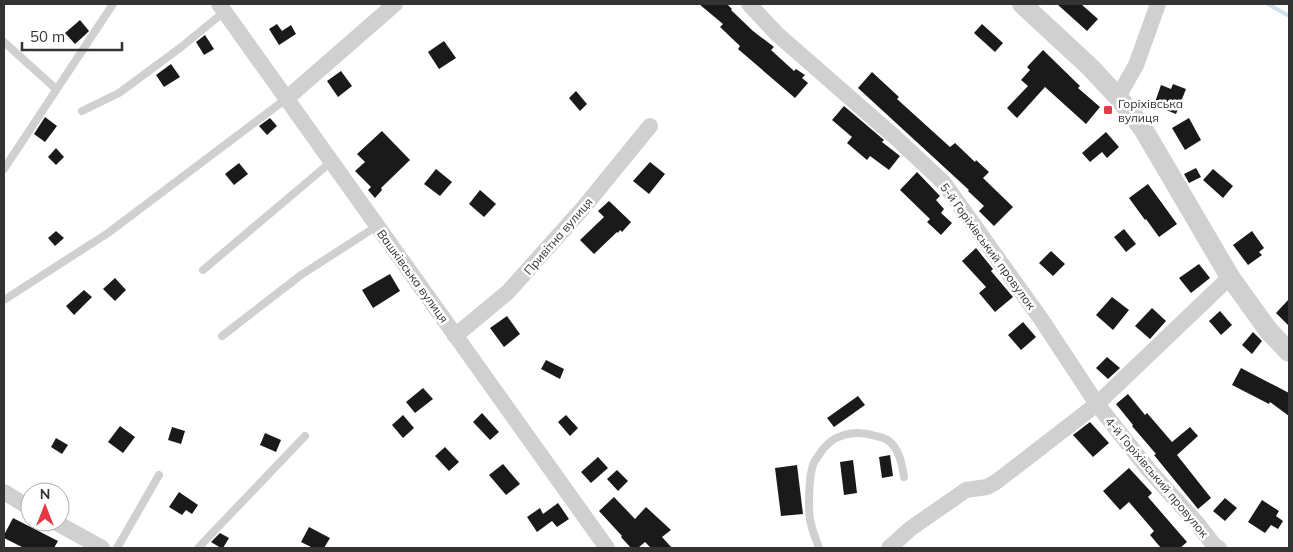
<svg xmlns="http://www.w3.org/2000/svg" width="1293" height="552" font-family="Mulish,sans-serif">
<rect width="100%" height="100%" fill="#fff"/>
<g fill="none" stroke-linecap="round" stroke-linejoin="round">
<!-- stream -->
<path stroke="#cfe2ee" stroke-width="4" d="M1268,4L1289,16"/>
</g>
<!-- building -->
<g fill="#1a1a1a">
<path d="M699,4H727L732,9L731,10L753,31L774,47L771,50L794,71L796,69L805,75L802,78L808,83L795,98L738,49L740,46L720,27L723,24Z"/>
<path d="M1057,4H1081L1098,19L1087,31Z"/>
<path d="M80,20L89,31L85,35L75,44L65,33Z"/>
<path d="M277,24L282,31L291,25L296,34L279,45L269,29Z"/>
<path d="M982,24L1003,43L995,52L974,33Z"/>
<path d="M205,35L214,49L204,55L196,42Z"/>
<path d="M444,41L456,58L439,69L428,52Z"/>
<path d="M1043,50L1080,86L1078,88L1100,107L1086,124L1045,87L1017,118L1007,108L1028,86L1021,80L1030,70L1027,67Z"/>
<path d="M171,64L180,77L164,87L156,75Z"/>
<path d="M341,71L352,86L338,97L327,81Z"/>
<path d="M872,72L899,97L897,99L950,147L955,143L975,162L976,160L989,172L983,178L1013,207L994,226L979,211L984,206L968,191L969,190L858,88Z"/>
<path d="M1173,84L1186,89L1176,114L1154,105L1161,85L1171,89Z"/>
<path d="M576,91L587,104L580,111L569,98Z"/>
<path d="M844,106L884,140L882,142L900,156L889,170L870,156L867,160L847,143L852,137L832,120Z"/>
<path d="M45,117L57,126L45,142L34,134Z"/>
<path d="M270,118L277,126L267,135L259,126Z"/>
<path d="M1189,118L1201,140L1185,150L1172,128Z"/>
<path d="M382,131L410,160L381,188L382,190L375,198L368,190L371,187L355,171L365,162L357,154Z"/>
<path d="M1106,132L1119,147L1107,158L1102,152L1090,162L1082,153Z"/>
<path d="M56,148L64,157L56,165L48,157Z"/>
<path d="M650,162L665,174L649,194L633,181Z"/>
<path d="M239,163L248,174L234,185L225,174Z"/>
<path d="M1196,168L1201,177L1189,183L1184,174Z"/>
<path d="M436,169L452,182L440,196L424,184Z"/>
<path d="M1213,169L1233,186L1223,198L1203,180Z"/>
<path d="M917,172L940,196L936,200L944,209L941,213L952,223L941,235L927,222L930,219L900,190Z"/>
<path d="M1148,184L1177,224L1159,237L1146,219L1145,220L1129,198Z"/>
<path d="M480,190L496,204L484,217L469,204Z"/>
<path d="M609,201L631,222L622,232L620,230L618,233L617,232L594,254L580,240L604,217L598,211Z"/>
<path d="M1124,229L1136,244L1126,252L1114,237Z"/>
<path d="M56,231L64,238L55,246L48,238Z"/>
<path d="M1252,231L1264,248L1259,252L1262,255L1248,265L1233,245Z"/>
<path d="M976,248L993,269L991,271L1013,297L995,312L979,293L986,287L962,261Z"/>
<path d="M1051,251L1065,264L1053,276L1039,263Z"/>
<path d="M1199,264L1210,278L1191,293L1179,278Z"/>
<path d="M390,274L400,291L373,308L362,290Z"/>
<path d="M115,278L126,290L115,301L103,289Z"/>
<path d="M84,290L92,297L74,315L66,306Z"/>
<path d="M1112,297L1129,310L1113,330L1096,315Z"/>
<path d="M1289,299V326L1276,313Z"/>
<path d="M1152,308L1166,321L1150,339L1135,326Z"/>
<path d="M1220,311L1232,325L1221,335L1209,321Z"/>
<path d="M507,316L520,334L504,347L490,328Z"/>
<path d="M1023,322L1036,337L1021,350L1008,335Z"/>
<path d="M1253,332L1262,341L1252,354L1242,345Z"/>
<path d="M1107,357L1120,368L1108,379L1096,368Z"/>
<path d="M546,360L564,369L560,379L541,369Z"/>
<path d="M1241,368L1289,393V416L1270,402L1269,404L1232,385Z"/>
<path d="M423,388L433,399L415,413L406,402Z"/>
<path d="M1128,394L1145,415L1147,413L1172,442L1190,427L1198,436L1177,455L1211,498L1198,509L1154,455L1156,454L1132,426L1133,425L1116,404Z"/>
<path d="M858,396L865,405L834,427L827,418Z"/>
<path d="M482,413L499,432L490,440L473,422Z"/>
<path d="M403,415L414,428L403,438L392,425Z"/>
<path d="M566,415L578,428L570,436L558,422Z"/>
<path d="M1090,422L1109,443L1093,457L1073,435Z"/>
<path d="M120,426L135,437L123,453L108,442Z"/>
<path d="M172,427L185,431L181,444L168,440Z"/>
<path d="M265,433L281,440L276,452L260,445Z"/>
<path d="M56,438L68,445L62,454L51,447Z"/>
<path d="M445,447L459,462L449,471L435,456Z"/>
<path d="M890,455L893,476L882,478L879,457Z"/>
<path d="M598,457L608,468L591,483L581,472Z"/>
<path d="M853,460L857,493L844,495L840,462Z"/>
<path d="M503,464L520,484L506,495L489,475Z"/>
<path d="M797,465L803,514L781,516L775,468Z"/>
<path d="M1129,468L1152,493L1148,497L1187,542L1180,548H1161L1150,535L1154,531L1129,502L1120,510L1103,491Z"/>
<path d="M617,470L628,481L618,491L607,479Z"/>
<path d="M179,492L198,505L192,514L186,510L182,515L169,507Z"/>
<path d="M614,497L635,519L646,507L671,530L662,537L672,548H651L645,542L638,548H631L621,537L622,536L599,511Z"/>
<path d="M1225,498L1237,508L1225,521L1213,511Z"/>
<path d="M1262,500L1279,511L1276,516L1283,521L1278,529L1271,525L1265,533L1248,522Z"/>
<path d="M558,503L569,519L557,527L552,521L537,532L527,517L540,508L543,514Z"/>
<path d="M13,518L58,541L54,548H24L4,538V535Z"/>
<path d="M309,527L330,538L324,548H313L301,542Z"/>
<path d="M220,533L229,538L223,548H221L211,542Z"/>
</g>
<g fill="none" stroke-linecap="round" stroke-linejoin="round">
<!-- service -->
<g stroke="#d0d0d0" stroke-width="8">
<path d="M4,42L56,89"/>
<path d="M82,111L119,93L180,48L224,12"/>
<path d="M4,169L113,4"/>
<path d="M203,270L331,162"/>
<path d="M4,300L108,233L286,99"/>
<path d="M222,336L301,275L377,226"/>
<path d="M117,548L159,475"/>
<path d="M198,548L305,436"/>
<path d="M819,548C816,539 811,528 810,519C808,506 809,477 813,465C814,461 817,458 819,455C831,434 854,429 876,436C881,437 887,439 890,442C900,451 902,465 904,477"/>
</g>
<!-- minor -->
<g stroke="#d0d0d0" stroke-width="16">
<path d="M219,4L607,548"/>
<path d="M749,4L777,34L896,138L943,182L1041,319L1097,404L1148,469L1196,522L1214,545L1219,548"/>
<path d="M1118,97L1136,65L1158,4"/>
<path d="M286,99L395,4"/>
<path d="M455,336L508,292L584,207L650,126"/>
<path d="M4,492L30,508"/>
<path d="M55,522L102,548"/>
<path d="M889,548L910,529L930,515L966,490L987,487L996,482L1097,404L1230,277"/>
</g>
<!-- tertiary -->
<path stroke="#d0d0d0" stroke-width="20" d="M1022,4L1090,67L1118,97L1142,127L1230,277L1258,316L1269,331L1289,352"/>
</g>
<!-- markers -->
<rect fill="#e63946" stroke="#fff" stroke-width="2" x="1103" y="105" width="10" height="10" rx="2.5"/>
<g text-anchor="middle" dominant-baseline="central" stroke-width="5" stroke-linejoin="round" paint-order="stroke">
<!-- poi labels -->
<g font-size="12" fill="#333" stroke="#fff" text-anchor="start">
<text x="1118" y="103">Горіхівська<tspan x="1118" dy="14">вулиця</tspan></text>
</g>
<!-- street labels -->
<g font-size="12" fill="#333" stroke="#fff">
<text transform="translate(558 236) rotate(-49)">Привітна вулиця</text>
<text transform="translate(988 246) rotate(54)">5-й Горіхівський провулок</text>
<text transform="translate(413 276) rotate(54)">Вашківська вулиця</text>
<text transform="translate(1157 477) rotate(50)">4-й Горіхівський провулок</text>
</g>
</g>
<!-- border -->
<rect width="1293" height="552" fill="none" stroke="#333333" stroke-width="10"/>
<!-- north arrow -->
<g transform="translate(45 507)"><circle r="24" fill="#ffffff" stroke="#adadad"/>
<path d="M0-4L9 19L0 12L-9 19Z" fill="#e63946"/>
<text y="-8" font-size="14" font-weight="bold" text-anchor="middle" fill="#333333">N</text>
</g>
<!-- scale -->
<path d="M22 42v8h100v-8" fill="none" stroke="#333333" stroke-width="2.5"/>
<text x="30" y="42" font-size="15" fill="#333333" stroke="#ffffff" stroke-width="4" paint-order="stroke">50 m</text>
</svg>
